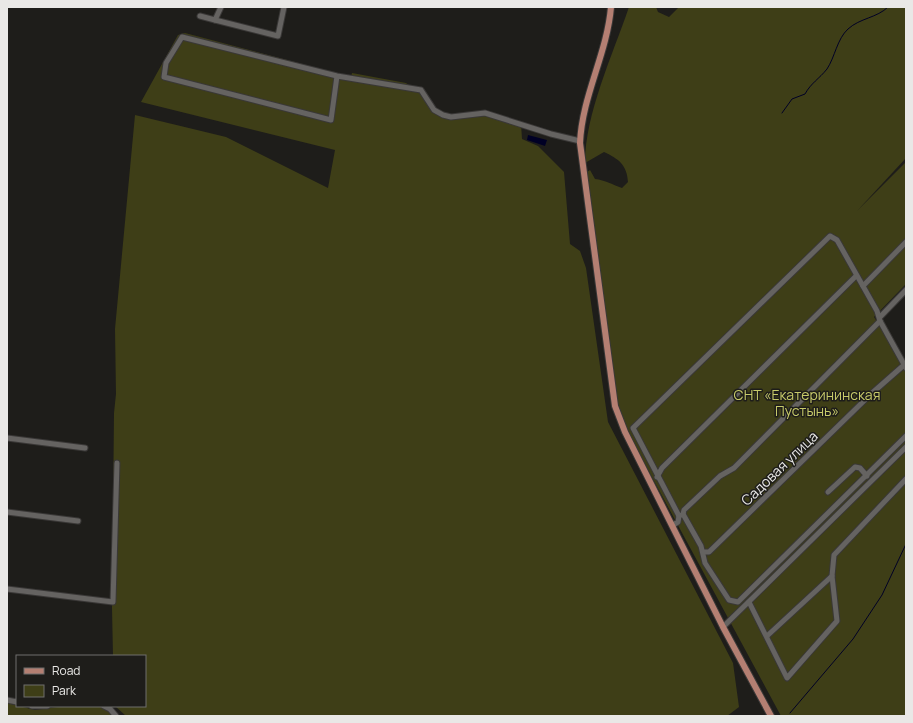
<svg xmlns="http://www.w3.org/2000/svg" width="913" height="723" font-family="Manrope,sans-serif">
<rect width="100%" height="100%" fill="#1e1d1a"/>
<!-- green -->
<g fill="#3e3e17">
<path d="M629,7H656L658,12L669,17L679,7H906V158L857,211L906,162V284L874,317L906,366V716H781L620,418L616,402L587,172L590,170L595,179C605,180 613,185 622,188L628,182C627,165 619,159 604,152L585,163C585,114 613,54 629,7Z"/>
<path d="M185,33L351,77L352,73L406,83L420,93L435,111L452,117L484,114L521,124L522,139L538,146L564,172L570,244L580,251L586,268L608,422L733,663L739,707L727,716H126L115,706H145V656H113L112,608L114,413L116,394L115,329L135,115L226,137L328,188L335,150L141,102L178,35Z"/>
<path d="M7,703L35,710L66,706L105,707L113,716H7Z"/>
</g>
<!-- water -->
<path fill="#000025" d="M528,135L547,140L545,146L527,140Z"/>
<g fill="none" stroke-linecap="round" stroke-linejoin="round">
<!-- stream -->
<g stroke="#000025" stroke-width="1">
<path d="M782,113L792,99L805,94C811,83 819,79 827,69C835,57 837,39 848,29C860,18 877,18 888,7"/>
<path d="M790,713L853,639L882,595L906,544"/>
</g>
<defs>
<g id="minor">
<path d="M221,7L215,20L278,36L284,7"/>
<path d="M200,16L215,20"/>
<path d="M337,76L331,120L164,77L166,63L182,37L337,76L421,90L434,110L443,115L451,117L485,113L551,134L580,141"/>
<path d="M863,286L906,242"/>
<path d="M880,317L906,290"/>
<path d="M7,438L85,448"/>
<path d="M657,477L662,468L856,276"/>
<path d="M828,492L855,467L860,468L867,476"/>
<path d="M7,512L78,521"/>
<path d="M683,514L701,546L705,563L729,600L738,602L906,436"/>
<path d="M679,516L633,428L830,236L837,240L877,311L880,321L906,368"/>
<path d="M673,525L678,522L679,516L683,514L684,510L720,476L734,468L880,321"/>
<path d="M704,552H709L871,394L904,365"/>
<path d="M7,589L113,602L117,463"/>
<path d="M749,602L787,678L837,621L832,576L834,555L906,479"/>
<path d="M723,627L906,447"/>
<path d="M767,636L832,576"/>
<path d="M7,700L17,702"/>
<path d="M32,706H47"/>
<path d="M104,706L110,709L116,716"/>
</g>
<path id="major" d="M611,7C607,54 582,96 580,143L615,406L625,432L723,627L771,716"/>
</defs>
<!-- minor casing -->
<use href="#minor" stroke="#3a3837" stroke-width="7"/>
<!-- major casing -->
<use href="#major" stroke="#3a3837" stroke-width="8"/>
<!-- minor -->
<use href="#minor" stroke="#656361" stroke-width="5"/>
<!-- major -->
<use href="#major" stroke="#b47f72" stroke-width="6"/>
</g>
<g text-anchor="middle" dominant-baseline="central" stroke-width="3" stroke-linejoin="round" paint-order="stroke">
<!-- park labels -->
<g font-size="14" fill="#c7ca6a" stroke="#1e1d1a">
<text x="807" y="394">СНТ «Екатерининская<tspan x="807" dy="16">Пустынь»</tspan></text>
</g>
<!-- street labels -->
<g font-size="14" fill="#e9e8e6" stroke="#1e1d1a">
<text transform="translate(779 468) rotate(-44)">Садовая улица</text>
</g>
</g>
<!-- border -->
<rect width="913" height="723" fill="none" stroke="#e9e8e6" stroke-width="16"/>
<!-- legend -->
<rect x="16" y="655" width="130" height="52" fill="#1e1d1a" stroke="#6f6e6c"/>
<rect x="24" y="668" width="20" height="6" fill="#b47f72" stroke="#6f6e6c"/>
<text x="52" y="675" font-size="12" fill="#e9e8e6">Road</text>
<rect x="24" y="685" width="20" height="12" fill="#3e3e17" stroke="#6f6e6c"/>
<text x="52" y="695" font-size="12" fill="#e9e8e6">Park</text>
</svg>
